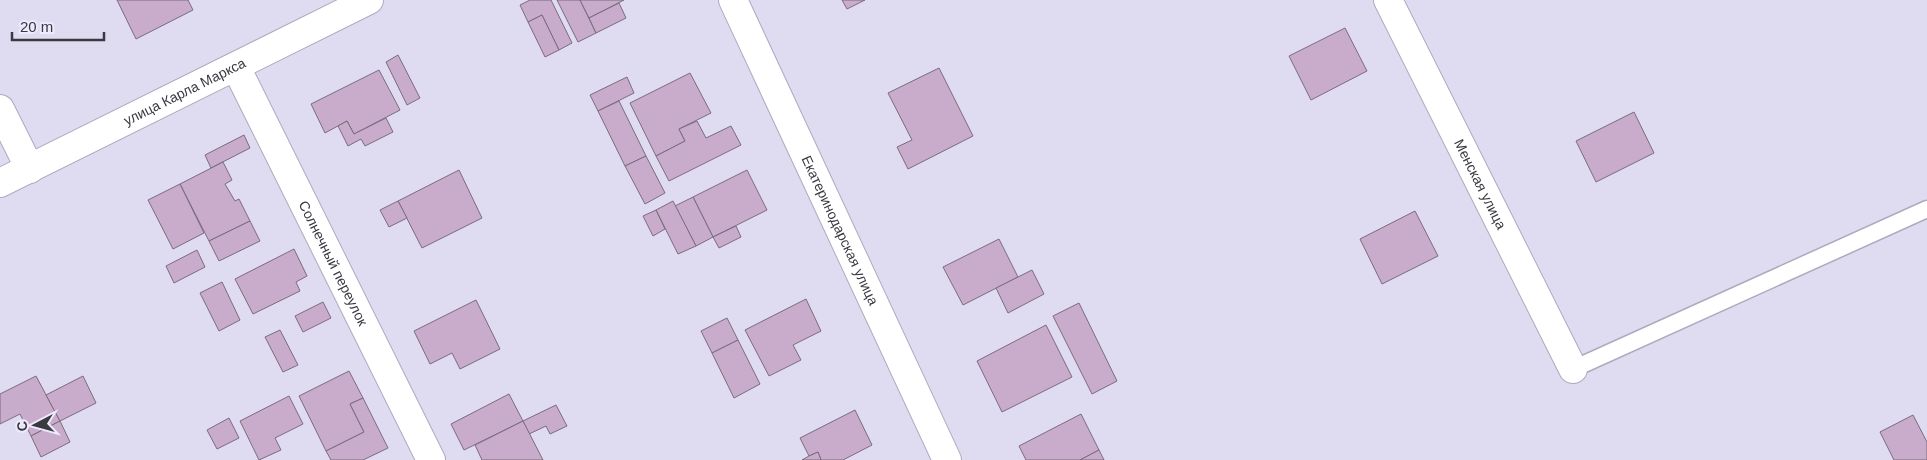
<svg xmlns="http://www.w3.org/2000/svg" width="1927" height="460" font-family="Arial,sans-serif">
<rect width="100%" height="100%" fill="#dfdcf2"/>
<!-- building -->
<g fill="#c9abcc" stroke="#7a6c7c">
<path d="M117,0H188L193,10L136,39Z"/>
<path d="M530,0H551L572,43L559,50L542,15L528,22L520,5Z"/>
<path d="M557,0H580L596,33L578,42Z"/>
<path d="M580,0H624L589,18Z"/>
<path d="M842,0H865L847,9Z"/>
<path d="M619,3L626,18L596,33L589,18Z"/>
<path d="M542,15L559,50L545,57L528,22Z"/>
<path d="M1345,28L1367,71L1311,100L1289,56Z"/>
<path d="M398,55L420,98L407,105L386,62Z"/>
<path d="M939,68L973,136L908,169L897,147L912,140L888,93Z"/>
<path d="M379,70L400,110L354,134L347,121L325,133L311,104Z"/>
<path d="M690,73L711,113L679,129L685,141L656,156L630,103Z"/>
<path d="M627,77L634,93L598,111L590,95Z"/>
<path d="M619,101L646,156L625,166L598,111Z"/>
<path d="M1634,112L1654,153L1596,182L1576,141Z"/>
<path d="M386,118L393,132L365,146L361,139L348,146L338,126L347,121L354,134Z"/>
<path d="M697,121L706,138L731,126L741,145L669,181L656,156L685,141L679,129Z"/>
<path d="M244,135L250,148L211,168L205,155Z"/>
<path d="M646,156L665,193L645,204L625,166Z"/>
<path d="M223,162L232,180L225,184L235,201L239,199L250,221L209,241L180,184Z"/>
<path d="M459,170L482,218L422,248L398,201Z"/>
<path d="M747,170L767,210L713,237L693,197Z"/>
<path d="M180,184L204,233L173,249L148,200Z"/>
<path d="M693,197L713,237L696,246L675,206Z"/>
<path d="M398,201L407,218L389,227L380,210Z"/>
<path d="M673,201L696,246L678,254L656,210Z"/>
<path d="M656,210L665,229L653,236L643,216Z"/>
<path d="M1415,211L1438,256L1382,284L1360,239Z"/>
<path d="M250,221L260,241L219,261L209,241Z"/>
<path d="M736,226L741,237L719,248L713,237Z"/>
<path d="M999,239L1018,277L963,305L943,267Z"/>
<path d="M294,249L307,276L296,282L300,291L253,314L235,279Z"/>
<path d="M197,250L205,267L174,283L166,266Z"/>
<path d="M1032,270L1044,294L1008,313L996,288Z"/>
<path d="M222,282L240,320L219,331L200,293Z"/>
<path d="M806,299L821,331L793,345L801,360L769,376L745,330Z"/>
<path d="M476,300L500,349L460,369L452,353L430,364L414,331Z"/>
<path d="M323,302L331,318L303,332L295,316Z"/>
<path d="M1079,303L1117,381L1092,394L1053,316Z"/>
<path d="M727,318L738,340L712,353L701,331Z"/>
<path d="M1046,325L1072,377L1002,412L977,361Z"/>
<path d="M280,330L298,365L283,372L265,337Z"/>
<path d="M738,340L760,384L734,398L712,353Z"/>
<path d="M349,371L363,398L350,404L364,432L326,451L299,396Z"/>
<path d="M36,376L60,421L31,436L20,414L0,424V394Z"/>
<path d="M83,376L96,403L60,421L46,395Z"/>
<path d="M509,394L523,421L464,450L451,424Z"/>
<path d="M289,396L303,424L275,438L281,450L259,460L240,421Z"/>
<path d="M363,398L388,448L363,460H331L326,451L364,432L350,404Z"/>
<path d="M556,405L567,426L550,434L546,426L529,434L523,421Z"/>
<path d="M855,410L872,445L843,460H821L818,452L809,456L800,438Z"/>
<path d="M1081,414L1099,450L1080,460H1026L1019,446Z"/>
<path d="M1913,415L1927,442V460H1894L1880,432Z"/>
<path d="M229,418L239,438L217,449L207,430Z"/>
<path d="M60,421L70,442L41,457L31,436Z"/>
<path d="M523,421L543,460H482L475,445Z"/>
<path d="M1099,450L1104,460H1080Z"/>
<path d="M818,452L821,460H802L809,456Z"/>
</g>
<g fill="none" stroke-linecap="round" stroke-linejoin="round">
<defs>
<path id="service" d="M1573,369L1927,209"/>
<g id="minor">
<path id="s1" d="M733,0L947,460"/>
<path id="s2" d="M1388,0L1573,369"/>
<path id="s3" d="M236,67L431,460"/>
<path d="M0,109L30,169"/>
<path id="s4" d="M0,183L369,0"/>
</g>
</defs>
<!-- service casing -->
<use href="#service" stroke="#adaabf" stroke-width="19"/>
<!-- minor casing -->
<use href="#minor" stroke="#adaabf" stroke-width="30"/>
<!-- service -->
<use href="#service" stroke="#fff" stroke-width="16"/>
<!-- minor -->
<use href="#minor" stroke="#fff" stroke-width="28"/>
</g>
<g text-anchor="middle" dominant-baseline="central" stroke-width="4" stroke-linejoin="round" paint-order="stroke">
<!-- street labels -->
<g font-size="14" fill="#3a3841" stroke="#eceafb">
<text stroke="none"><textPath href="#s4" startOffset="206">улица Карла Маркса</textPath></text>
<text stroke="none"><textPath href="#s2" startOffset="206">Менская улица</textPath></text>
<text stroke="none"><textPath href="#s1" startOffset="254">Екатеринодарская улица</textPath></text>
<text stroke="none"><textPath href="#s3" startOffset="219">Солнечный переулок</textPath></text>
</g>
</g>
<!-- north arrow -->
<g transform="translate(35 425) rotate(264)" stroke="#eceafb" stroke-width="4" paint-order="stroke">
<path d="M0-4L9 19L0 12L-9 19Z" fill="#3a3841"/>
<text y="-8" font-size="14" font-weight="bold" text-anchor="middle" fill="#3a3841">С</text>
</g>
<!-- scale -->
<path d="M12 32v8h92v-8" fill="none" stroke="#3a3841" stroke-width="2.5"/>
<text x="20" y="32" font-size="15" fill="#3a3841" stroke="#eceafb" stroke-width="4" paint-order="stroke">20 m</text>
</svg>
